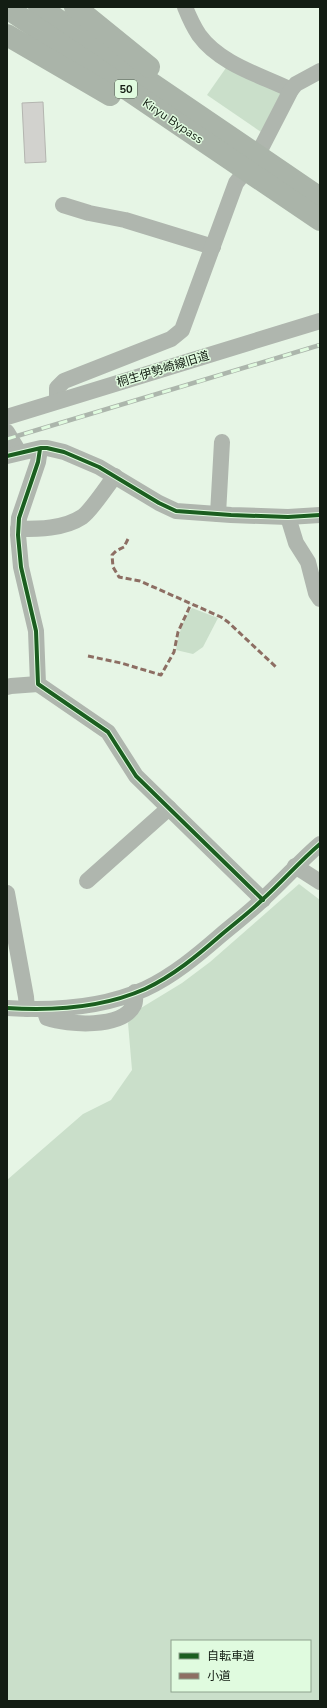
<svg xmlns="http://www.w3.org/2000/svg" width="327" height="1708" font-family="'Nunito Sans','Noto Sans JP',sans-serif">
<rect width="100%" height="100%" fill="#e6f5e5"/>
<!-- green -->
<g fill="#cadfca" fill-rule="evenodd">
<path d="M228,65L281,93L261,132L207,95Z"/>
<path d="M192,608L218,618L203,647L193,654L176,650C179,634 182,620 192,608Z"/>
<path d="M299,884L320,900V1701H7V1180L83,1114L111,1100L132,1070L128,1023L136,1011L182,983L210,962ZM172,1641H310V1691H172Z"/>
</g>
<!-- building -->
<path fill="#d2d2ce" stroke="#b4b5b0" d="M43,102L46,162L25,163L22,103Z"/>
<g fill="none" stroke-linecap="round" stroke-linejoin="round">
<!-- minor -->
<g stroke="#afb6ae" stroke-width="16">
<path d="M185,7C189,17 193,26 199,35C220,64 260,75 291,90"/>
<path d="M257,156L291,90L296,84L320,71"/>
<path d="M63,205L89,213L125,220L213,247"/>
<path d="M57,401V388L64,381L171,339L182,330L236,183L246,170"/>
<path d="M7,417L320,321"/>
<path d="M7,432L19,452"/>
<path d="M40,449L38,462L19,518L18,535L21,567L36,631L38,684L108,732L136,776L263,900"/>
<path d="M7,456L41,448H47L64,452L99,467L159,503L176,511L231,515L288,517L320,515"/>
<path d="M218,514L222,442"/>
<path d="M288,517L296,543L308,562L316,593L320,599"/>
<path d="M18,529C38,529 64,529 82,517C91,511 107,486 115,476"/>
<path d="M7,687L11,686L38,684"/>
<path d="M295,866L320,882"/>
<path d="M87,881L169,808"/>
<path d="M7,893L26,997L27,1009"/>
<path d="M7,1008C52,1011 102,1008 145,989C173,976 198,955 221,935C235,923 250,912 263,899C283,881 300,861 320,844"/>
<path d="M44,1009L47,1018C68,1025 122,1029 134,1005C136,1001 135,996 135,992"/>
</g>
<!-- highway -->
<g stroke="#aab4a9" stroke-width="22">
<path d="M39,7L320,198"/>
<path d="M75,7L149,67"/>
<path d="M7,8L320,220"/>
<path d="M7,35L110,95"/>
</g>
<defs>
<path id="rail" d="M7,439L320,345"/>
</defs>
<!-- rail casing -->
<use href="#rail" stroke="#acb6ac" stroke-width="4.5"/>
<!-- rail -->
<use href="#rail" stroke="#e0fbdf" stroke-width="3" stroke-dasharray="9" stroke-linecap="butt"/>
<!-- quiet -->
<g stroke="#8d6e63" stroke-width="3" stroke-dasharray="6 3" stroke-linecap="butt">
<path d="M128,539L124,547L116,551L112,555L113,567L119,577L140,581L221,617L228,622L276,667"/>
<path d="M88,656L121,663L161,675L174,652L178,632L191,604"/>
</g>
<defs>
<g id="cycleway">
<path d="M40,449L38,462L19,518L18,535L21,567L36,631L38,684L108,732L136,776L263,900"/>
<path d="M7,456L41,448H47L64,452L99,467L159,503L176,511L231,515L288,517L320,515"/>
<path d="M7,1008C52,1011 102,1008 145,989C173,976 198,955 221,935C235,923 250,912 263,899C283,881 300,861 320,844"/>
</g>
</defs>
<!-- cycleway casing -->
<use href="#cycleway" stroke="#e0fbdf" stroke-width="6"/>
<!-- cycleway -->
<use href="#cycleway" stroke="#1b5e20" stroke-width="4"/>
</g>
<g text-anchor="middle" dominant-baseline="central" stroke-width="3" stroke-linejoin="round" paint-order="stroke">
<!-- shield labels -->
<rect fill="#e0fbdf" stroke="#506050" stroke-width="1" x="115" y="80" width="22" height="18" rx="3"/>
<g font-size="11" font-weight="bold" fill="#131d13">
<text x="126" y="89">50</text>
</g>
<!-- street labels -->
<g font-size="12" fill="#131d13" stroke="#e0fbdf">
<text transform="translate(173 121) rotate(34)">Kiryu Bypass</text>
<text transform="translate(163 369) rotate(-17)">桐生伊勢崎線旧道</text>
</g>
</g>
<!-- border -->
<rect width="327" height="1708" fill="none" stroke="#131d13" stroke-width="16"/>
<!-- legend -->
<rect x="171" y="1640" width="140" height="52" fill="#e0fbdf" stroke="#8ea28d"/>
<rect x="179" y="1653" width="20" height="6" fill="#1b5e20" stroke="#8ea28d"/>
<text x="207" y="1660" font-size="12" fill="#131d13">自転車道</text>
<rect x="179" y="1673" width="20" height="6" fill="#8d6e63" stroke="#8ea28d"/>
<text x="207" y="1680" font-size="12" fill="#131d13">小道</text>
</svg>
